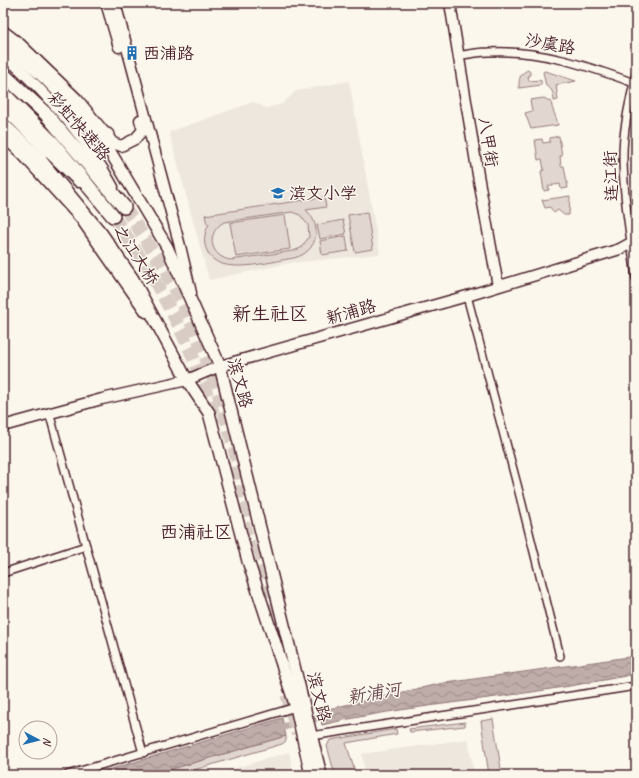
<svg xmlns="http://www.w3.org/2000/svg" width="639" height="778" font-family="Caveat,'LXGW WenKai TC',sans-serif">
<defs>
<pattern id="water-waves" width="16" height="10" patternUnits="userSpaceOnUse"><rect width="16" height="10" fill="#bfadaa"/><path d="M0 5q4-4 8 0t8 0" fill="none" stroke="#9d8c8b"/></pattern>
</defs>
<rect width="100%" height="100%" fill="#fbf7ec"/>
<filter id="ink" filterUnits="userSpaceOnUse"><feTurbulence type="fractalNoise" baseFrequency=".025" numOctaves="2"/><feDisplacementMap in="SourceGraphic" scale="8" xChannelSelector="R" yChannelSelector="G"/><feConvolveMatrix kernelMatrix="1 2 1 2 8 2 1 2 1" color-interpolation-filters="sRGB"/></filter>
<g filter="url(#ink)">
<!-- built -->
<g fill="#eee7de">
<path d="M349,81L380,254L290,263L209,280L169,132L253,102L266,108L282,104L296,91Z"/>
<path d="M468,739L474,775H365L362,754Z"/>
<path d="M289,752L294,775H213Z"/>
</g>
<!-- green -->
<g fill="#e2d7d0" stroke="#967b7e" fill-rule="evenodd">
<path d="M528,70L530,72V76H528L529,81L541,80V85L519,88C519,79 519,74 528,70Z"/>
<path d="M545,71L576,81L556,85L558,100L554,101C553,93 553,89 546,86L543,72Z"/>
<path d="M544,98L551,102C552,111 557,117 558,125L531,129L525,113L532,111L530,100Z"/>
<path d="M559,136L562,156H560L561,166H564L568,188L561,189L560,184L548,186L549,190L544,191L541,171L544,170L542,159L538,160L535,140L542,139L543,143L550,142V138Z"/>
<path d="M570,196L569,215H564L558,210L554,213L550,207L545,208L542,200Z"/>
<path d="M324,197L326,207L306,210C323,226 318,252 294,258C271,261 218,278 207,251C203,242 204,233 209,224H207L205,215ZM292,212L300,215L308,225L309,237L301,248L293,251L230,260C209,256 206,232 224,222Z"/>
<path d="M367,212L373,249L355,252L348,215Z"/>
<path d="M285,215L290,249L236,257L230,223Z"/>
<path d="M343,220L346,234L320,239L317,225Z"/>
<path d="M346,236L348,251L322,255L320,241Z"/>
<path d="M493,719L502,775H489L481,721Z"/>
<path d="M465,722V726L410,732L409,729Z"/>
<path d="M396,729L397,734L346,743L356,775H335L327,746L330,740Z"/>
<path d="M286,736V741L282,744L177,775H151Z"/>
</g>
<!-- water -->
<g fill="url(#water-waves)" stroke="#907477">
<path d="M636,656V674C589,683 543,691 496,697C438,705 379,711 322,725L319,711L439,684Z"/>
<path d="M282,718L286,736L151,775H91Z"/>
</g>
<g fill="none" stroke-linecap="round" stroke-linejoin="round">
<!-- canal -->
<path stroke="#bfadaa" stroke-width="7" d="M275,729L329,715"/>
<!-- highway-tunnel -->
<g stroke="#d8ccc5" stroke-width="13" stroke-dasharray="13 6" stroke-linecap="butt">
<path d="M124,207C162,262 194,320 215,384C230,428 240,474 252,518"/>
<path d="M113,216C157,280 195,347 216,423"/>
<path d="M229,468L254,563"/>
<path d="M259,547L290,676"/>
<path d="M287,695L297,734"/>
</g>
<defs>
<g id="street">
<path d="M458,56C468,54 479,52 489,52C538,49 588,66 634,83"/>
<path d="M636,74C630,101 623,128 623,156C623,197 631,238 636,278"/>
<path d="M467,296L519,492L560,656"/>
<path d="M49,412L143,753"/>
<path d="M3,573L86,546"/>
<path d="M311,736L636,686"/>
<path d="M67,775L296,707"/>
</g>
<g id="secondary">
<path d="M106,3L119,47"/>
<path d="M115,3L180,246L191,293"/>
<path d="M450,3L478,175L498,286"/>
<path d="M3,31L20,44L77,99L113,143L121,146L135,139L143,130L140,120"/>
<path d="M3,54C47,93 85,135 113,187"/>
<path d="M3,108L79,182"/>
<path d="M3,136L22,154L81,219L146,312"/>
<path d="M3,426L102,399L187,380L220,366L467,296L620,249L631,243H636"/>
</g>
<g id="primary">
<path d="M107,135L105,143L167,247L220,366L321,775"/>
<path d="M40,159L102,234L133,279L187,380L209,413L248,561L296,707L311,775"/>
</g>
<g id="highway">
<path d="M3,40L47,79L100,134L107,135"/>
<path d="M3,74L46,114L124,207"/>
<path d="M3,93L52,142L113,216"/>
<path d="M3,125L40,159"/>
</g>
</defs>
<!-- street casing -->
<use href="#street" stroke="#4a1f2b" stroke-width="10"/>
<!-- secondary casing -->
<use href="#secondary" stroke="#4a1f2b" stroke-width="13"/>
<!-- primary casing -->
<use href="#primary" stroke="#4a1f2b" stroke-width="14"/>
<!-- highway casing -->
<use href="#highway" stroke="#4a1f2b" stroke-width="16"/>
<!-- street -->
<use href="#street" stroke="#fbf7ec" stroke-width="7"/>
<!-- secondary -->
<use href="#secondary" stroke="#fbf7ec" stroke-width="10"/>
<!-- primary -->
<use href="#primary" stroke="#fbf7ec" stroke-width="11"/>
<!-- highway -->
<use href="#highway" stroke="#fbf7ec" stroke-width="13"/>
</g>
</g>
<!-- icons -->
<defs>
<symbol id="building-bare" viewBox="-9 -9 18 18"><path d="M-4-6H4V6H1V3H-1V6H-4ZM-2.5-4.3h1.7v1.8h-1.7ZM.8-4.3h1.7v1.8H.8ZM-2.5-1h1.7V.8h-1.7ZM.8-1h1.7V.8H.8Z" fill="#1f6fb2" stroke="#fbf7ec" stroke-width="2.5" paint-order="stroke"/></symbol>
<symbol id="school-bare" viewBox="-9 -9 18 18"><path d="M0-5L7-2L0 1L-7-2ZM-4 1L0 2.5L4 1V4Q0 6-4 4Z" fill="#1f6fb2" stroke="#fbf7ec" stroke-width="2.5" paint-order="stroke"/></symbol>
</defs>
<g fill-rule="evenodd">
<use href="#building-bare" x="122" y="43" width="20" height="20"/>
<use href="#school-bare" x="268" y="183" width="20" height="20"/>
</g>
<g text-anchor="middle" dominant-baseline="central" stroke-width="3" stroke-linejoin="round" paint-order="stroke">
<!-- street labels -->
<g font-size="17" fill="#4a1f2b" stroke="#fbf7ec">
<text transform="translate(550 44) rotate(10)">沙虞路</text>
<text transform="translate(79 126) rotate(49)">彩虹快速路</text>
<text transform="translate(488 142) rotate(81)">八甲街</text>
<text transform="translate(611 176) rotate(-92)">连江街</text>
<text transform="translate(136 255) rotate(57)">之江大桥</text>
<text transform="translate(351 312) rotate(-16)">新浦路</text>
<text transform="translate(240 383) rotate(75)">滨文路</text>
<text transform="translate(319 697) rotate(76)">滨文路</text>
</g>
<!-- poi labels -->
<g font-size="17" fill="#4a1f2b" stroke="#fbf7ec" text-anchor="start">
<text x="143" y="53">西浦路</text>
<text x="289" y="193">滨文小学</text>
</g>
<!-- neighbourhood labels -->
<g font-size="18" fill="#4a1f2b" stroke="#fbf7ec">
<text x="196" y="532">西浦社区</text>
</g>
<!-- water labels -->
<g font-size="18" font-style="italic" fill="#6d4a51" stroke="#fbf7ec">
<text transform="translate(374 693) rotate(-9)">新浦河</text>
</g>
<!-- quarter labels -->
<g font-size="19" fill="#4a1f2b" stroke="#fbf7ec">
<text x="270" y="314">新生社区</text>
</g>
</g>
<!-- margin -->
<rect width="639" height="778" fill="none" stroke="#fbf7ec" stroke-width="16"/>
<rect x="8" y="8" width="623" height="762" fill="none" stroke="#4a1f2b" stroke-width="1.5" filter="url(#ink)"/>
<!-- north arrow -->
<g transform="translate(38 740) rotate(97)"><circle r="19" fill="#fbf7ec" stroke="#b4a19f"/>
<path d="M0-3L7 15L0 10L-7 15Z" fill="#1f6fb2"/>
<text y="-6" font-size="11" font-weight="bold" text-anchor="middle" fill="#4a1f2b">N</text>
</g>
</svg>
